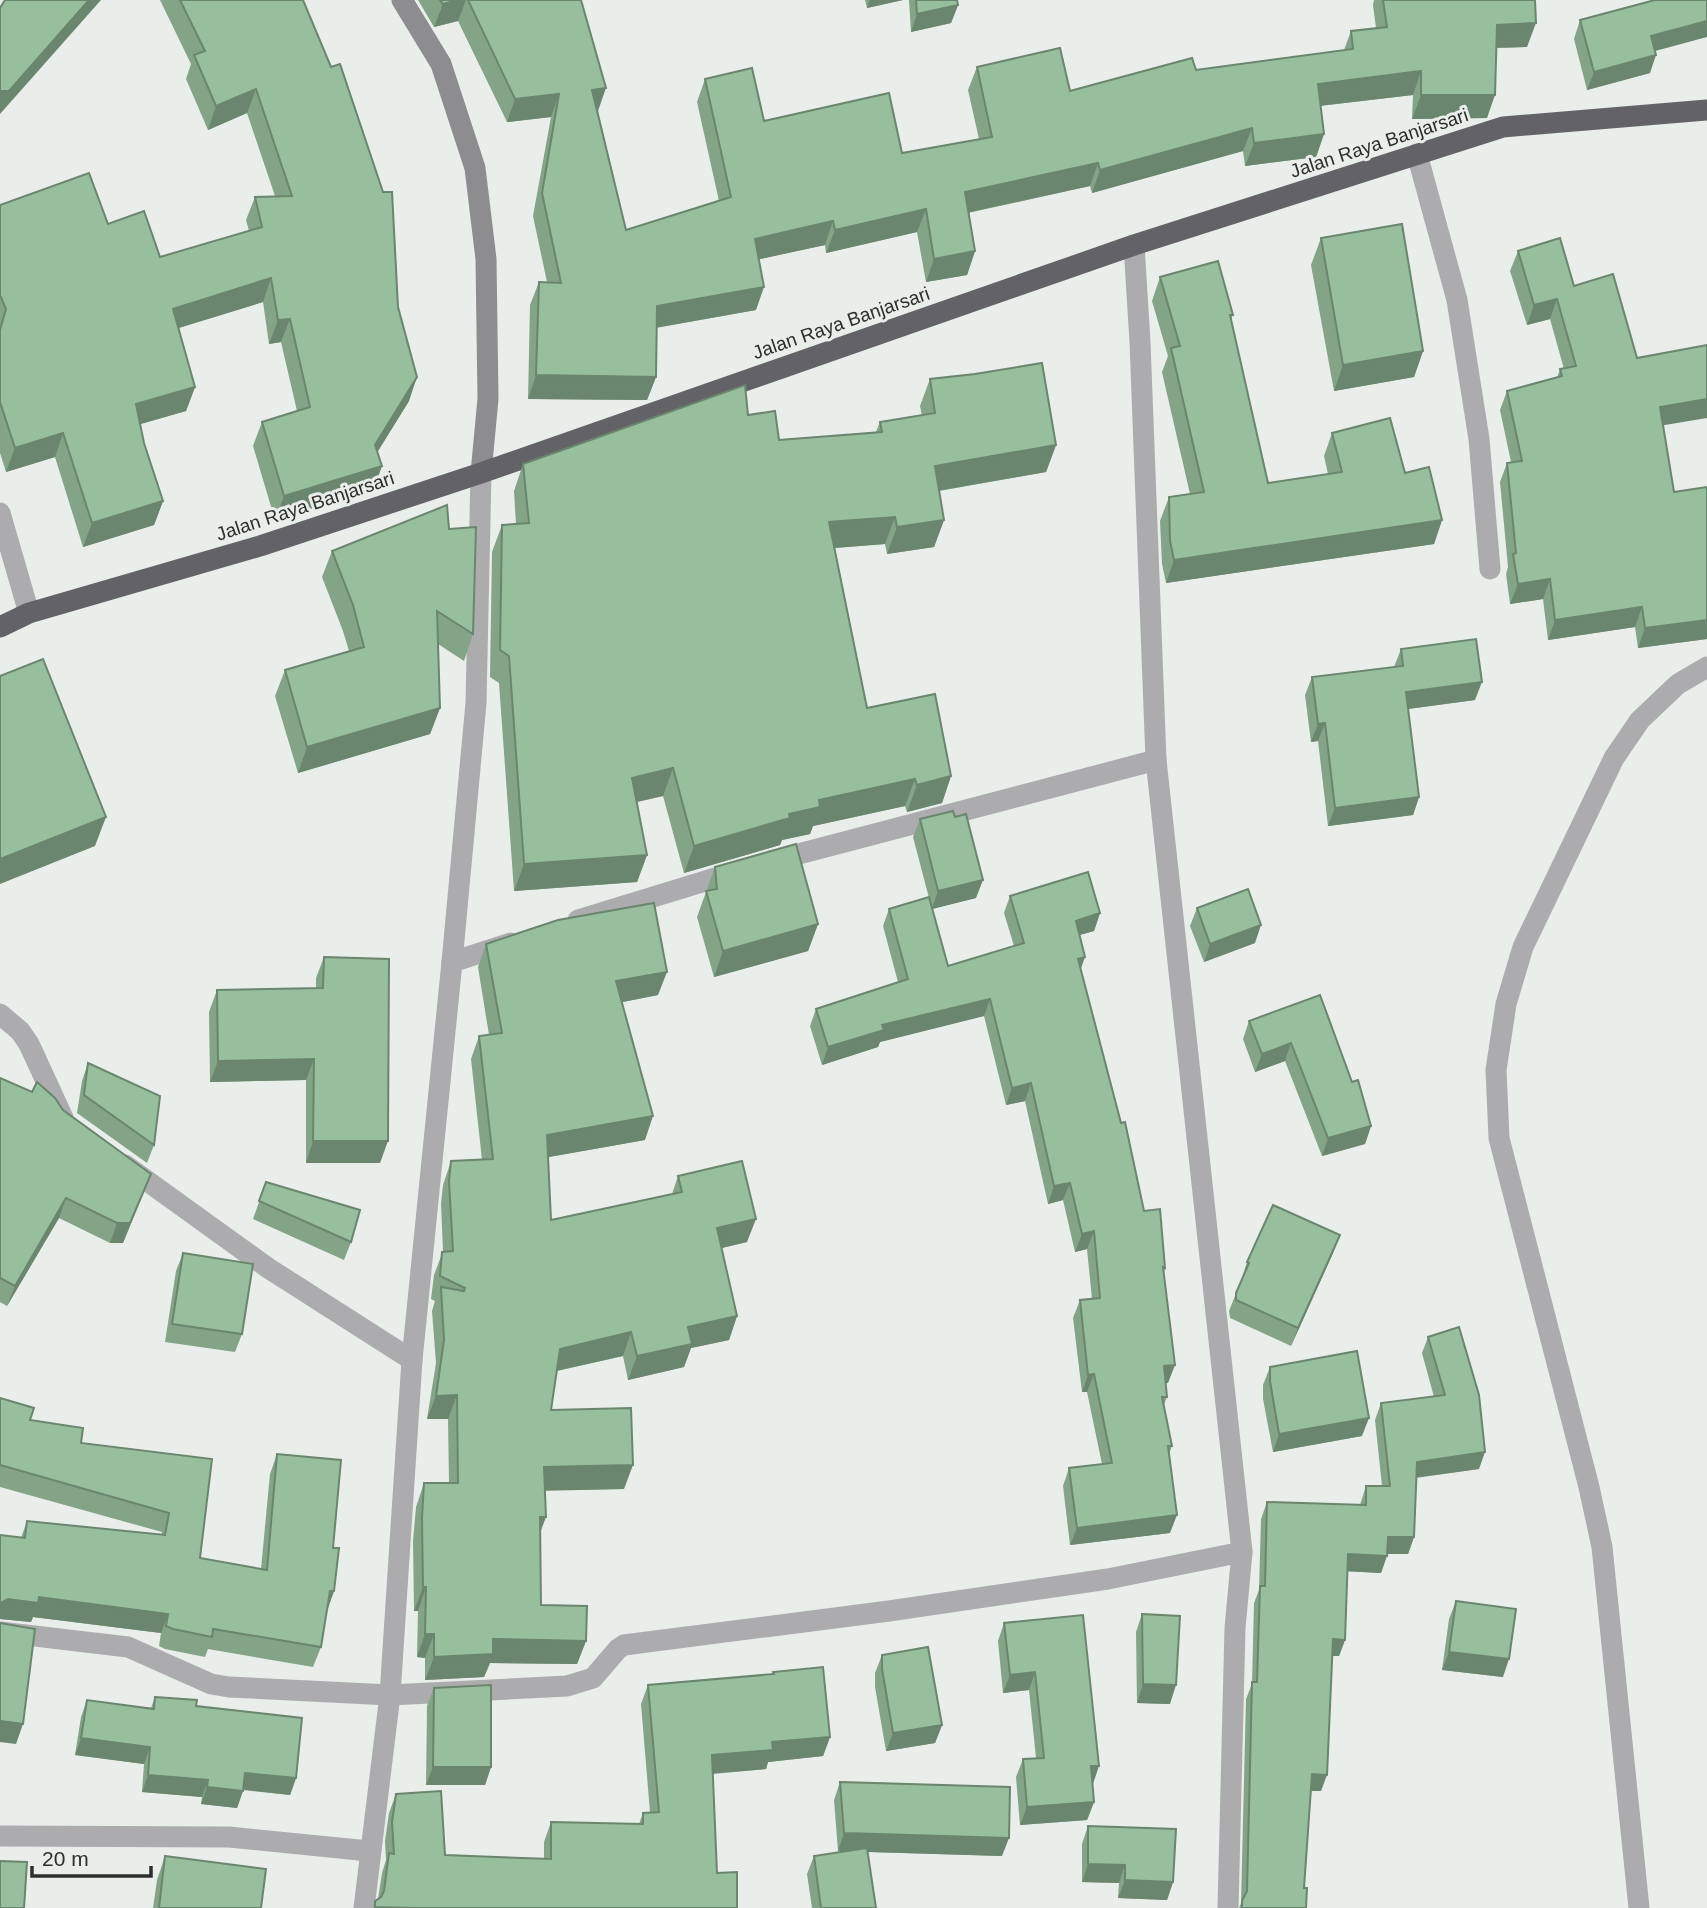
<svg xmlns="http://www.w3.org/2000/svg" width="1707" height="1908" font-family="Helvetica,sans-serif">
<rect width="100%" height="100%" fill="#e9eeea"/>
<g fill="none" stroke-linecap="round" stroke-linejoin="round">
<!-- street -->
<g stroke="#acacae" stroke-width="21">
<path d="M1417,154L1457,300L1479,439L1490,569"/>
<path d="M1134,245L1140,342L1156,760L1242,1552L1235,1628L1228,1908"/>
<path d="M0,513L29,613"/>
<path d="M772,861L1156,760"/>
<path d="M578,920L738,871"/>
<path d="M452,962L511,943"/>
<path d="M0,1014L20,1031L29,1044L63,1118"/>
<path d="M125,1165L268,1268L412,1360"/>
<path d="M0,1632L128,1647L211,1684L229,1687L390,1695L567,1686L593,1678L618,1649L624,1645L889,1611L1108,1579L1242,1552"/>
<path d="M0,1836L229,1837L369,1851"/>
<path d="M364,1908L390,1695L412,1360L452,962L476,703L481,473"/>
<path d="M1639,1908L1602,1547L1589,1487L1499,1138L1496,1070L1506,1004L1523,947L1614,758L1640,720L1678,684L1707,667"/>
</g>
<!-- secondary -->
<path stroke="#8d8c8f" stroke-width="21" d="M402,0L441,64L475,168L486,259L488,399L481,473"/>
<!-- highway -->
<path stroke="#636267" stroke-width="21" d="M0,627L29,613L260,546L481,473L1134,245L1503,127L1707,110"/>
</g>
<!-- wall -->
<g fill="#83a487">
<path d="M160,0H303L398,307L409,401L377,452L382,466L373,490L275,520L253,446L262,422L297,411L281,342L269,344L263,302L179,328L195,387L186,411L140,424L144,443L163,501L154,525L83,547L55,457L6,472L0,453V205L108,224L160,257L249,231L246,220L255,197L275,196L247,113L208,130L186,79L191,64Z"/>
<path d="M418,0H581L598,111L626,230L719,201L697,102L705,79L764,121L902,153L979,139L968,90L977,67L1070,91L1196,70L1344,50L1351,31L1376,28L1373,5L1374,0H1535L1527,47L1496,48L1487,118L1412,119L1413,95L1320,106L1324,134L1316,157L1245,166L1243,151L1092,193L1090,186L968,213L975,251L967,275L926,282L917,232L826,253L825,245L759,259L756,310L656,328V377L647,400L528,399L530,305L539,282H547L533,216L551,117L507,122L458,21L434,27Z"/>
<path d="M865,0H903L867,8Z"/>
<path d="M909,0H957L958,5L951,23L911,32Z"/>
<path d="M1580,20L1655,51L1650,73L1587,90L1574,39Z"/>
<path d="M1321,238L1423,351L1414,377L1334,391L1311,265Z"/>
<path d="M1518,251L1574,286L1637,358L1663,425L1674,492L1707,487V639L1638,648L1635,627L1548,640L1543,599L1510,604L1506,574L1508,567L1500,482L1507,463L1511,462L1500,410L1507,391L1557,378L1560,369H1564L1550,319L1527,325L1510,271Z"/>
<path d="M1160,277L1233,315L1231,319L1268,483L1328,474L1324,456L1332,433L1405,473L1442,520L1434,544L1166,583L1162,564L1160,521L1169,497L1190,494L1162,372L1168,356L1152,301Z"/>
<path d="M930,379L1056,445L1046,472L939,491L944,520L934,547L887,554L885,544L835,548L867,708L951,776L942,803L907,812L905,806L813,826L810,834L782,840L780,845L684,873L663,796L637,802L647,855L637,882L514,891L499,683L490,677L492,552L502,525L516,524L514,491L523,464L748,415L779,440L876,432L880,422L922,416L920,406Z"/>
<path d="M449,529L473,634L464,661L438,644L440,708L430,734L298,773L275,696L285,670L349,651L343,631L322,577L332,551Z"/>
<path d="M1401,649L1475,700L1408,709L1419,797L1413,815L1328,826L1318,741L1311,742L1305,695L1312,677L1394,667Z"/>
<path d="M920,819L976,898L932,909L948,966L1014,946L1004,913L1010,896L1100,913L1094,931L1079,935L1081,969L1144,1211L1165,1268L1164,1272L1168,1383H1166L1167,1397L1164,1405L1172,1446L1169,1454L1170,1533L1070,1545L1063,1486L1069,1468L1102,1464L1087,1392H1082L1073,1318L1080,1300L1092,1299L1087,1249L1075,1252L1063,1200L1048,1204L1025,1101L1006,1105L984,1016L880,1042L878,1047L822,1065L810,1026L816,1009L898,982L883,926L889,909L929,898L913,837Z"/>
<path d="M715,867L818,924L808,951L714,977L697,917Z"/>
<path d="M1197,908L1255,943L1204,962L1190,926Z"/>
<path d="M486,944L658,995L622,1002L645,1140L548,1157L551,1220L672,1194L678,1176L747,1242L722,1248L737,1316L729,1340L691,1348L684,1367L628,1380L623,1356L557,1371L551,1410L624,1489L545,1490L540,1533L541,1605L586,1641L577,1664L490,1663L484,1677L425,1680V1658L417,1657L418,1611H414L413,1541L416,1507L424,1483H449L448,1419H427L436,1363L432,1311L435,1301L431,1299L434,1275L443,1251L441,1204L443,1185L451,1161L482,1160L471,1059L479,1036L489,1035L478,967Z"/>
<path d="M324,957L380,1163H306V1080L210,1082L209,1012L217,990L316,988V978Z"/>
<path d="M1320,995L1352,1082L1371,1126L1365,1144L1322,1156L1285,1061L1255,1072L1243,1039L1249,1021Z"/>
<path d="M88,1063L154,1145L147,1163L77,1113L82,1081Z"/>
<path d="M0,1078L63,1110L151,1174L123,1243H110L59,1218L7,1306L0,1302Z"/>
<path d="M266,1182L351,1242L344,1260L253,1219Z"/>
<path d="M1340,1235L1333,1253L1291,1346L1230,1318L1229,1311L1241,1281L1247,1262Z"/>
<path d="M183,1253L242,1334L235,1352L165,1342L176,1271Z"/>
<path d="M1428,1337L1479,1469L1416,1478L1414,1537L1408,1554H1387L1381,1573L1347,1571L1345,1640L1339,1656H1332L1321,1791H1311L1304,1888L1306,1908H1239L1241,1903L1246,1699L1252,1684L1254,1603L1259,1590L1261,1519L1267,1502L1360,1505L1366,1486H1382L1375,1420L1381,1403L1434,1397L1422,1353Z"/>
<path d="M1270,1367L1362,1436L1273,1452L1263,1399V1385Z"/>
<path d="M0,1398L30,1420L81,1443L212,1459L200,1558L261,1569L270,1474L277,1454L333,1548L334,1591L327,1610L321,1647L313,1667L208,1649L205,1657L165,1649L159,1646L161,1633L33,1617L31,1622L0,1619V1535L21,1538L27,1521L161,1535L162,1532L0,1487Z"/>
<path d="M1456,1601L1503,1677L1442,1670L1449,1619Z"/>
<path d="M1142,1614L1170,1704L1137,1703L1136,1632Z"/>
<path d="M1083,1615L1094,1802L1087,1820L1020,1825L1016,1777L1023,1759L1036,1758L1029,1690L1003,1693L998,1641L1004,1623Z"/>
<path d="M882,1655L942,1725L935,1743L886,1751L875,1687V1673Z"/>
<path d="M773,1672L830,1737L823,1756L768,1762L766,1769L713,1774L717,1873L737,1908H373L375,1901L378,1899L382,1873L386,1860L385,1841L389,1813L396,1794L445,1855L544,1859V1842L551,1822L639,1824L643,1813L650,1812L641,1704L648,1685L773,1674Z"/>
<path d="M434,1688L491,1767L485,1785H426L427,1706Z"/>
<path d="M155,1697L196,1706L296,1778L290,1795L243,1790L237,1808L201,1804L202,1797L142,1792L144,1764L75,1755L81,1717L87,1700L151,1708Z"/>
<path d="M840,1782L1002,1856L867,1852L876,1908H812L807,1874L814,1856L849,1851H838L834,1800Z"/>
<path d="M1088,1826L1173,1882L1167,1900L1118,1898L1119,1883L1082,1882V1844Z"/>
<path d="M165,1856L261,1908H153L157,1880Z"/>
</g>
<!-- shaded-wall -->
<g fill="#6a866e">
<path d="M89,0H101L0,114V91Z"/>
<path d="M458,0H466L458,21L434,27L443,4Z"/>
<path d="M870,0H903L867,8Z"/>
<path d="M958,5L951,23L911,32L917,14Z"/>
<path d="M1707,21V37L1644,54L1651,36Z"/>
<path d="M1536,23L1527,47L1488,48L1497,25Z"/>
<path d="M1656,55L1650,73L1587,90L1594,72Z"/>
<path d="M1421,71L1413,95L1309,107L1318,84Z"/>
<path d="M606,88L598,111L592,90Z"/>
<path d="M256,89L247,113L208,130L216,106Z"/>
<path d="M559,94L551,117L507,122L515,99Z"/>
<path d="M1421,95H1495L1487,118L1412,119Z"/>
<path d="M1252,128L1243,151L1092,193L1100,170Z"/>
<path d="M1324,134L1316,157L1245,166L1254,143Z"/>
<path d="M1098,163L1090,186L956,215L965,192Z"/>
<path d="M926,209L917,232L826,253L835,230Z"/>
<path d="M833,221L825,245L747,262L755,239Z"/>
<path d="M975,251L967,275L926,282L934,259Z"/>
<path d="M271,278L263,302L165,332L173,309Z"/>
<path d="M764,287L756,310L648,329L657,306Z"/>
<path d="M1557,299L1550,319L1527,325L1534,305Z"/>
<path d="M290,319L281,342L269,344L278,320Z"/>
<path d="M1423,351L1414,377L1334,391L1343,365Z"/>
<path d="M536,375L656,377L647,400L528,399Z"/>
<path d="M417,377L409,401L367,469L375,445Z"/>
<path d="M195,387L186,411L127,428L136,404Z"/>
<path d="M1707,399V418L1653,427L1660,407Z"/>
<path d="M63,433L55,457L6,472L15,448Z"/>
<path d="M1056,445L1046,472L925,493L935,466Z"/>
<path d="M382,466L373,490L275,520L284,496Z"/>
<path d="M163,501L154,525L83,547L92,523Z"/>
<path d="M895,517L885,544L820,549L829,522Z"/>
<path d="M944,520L934,547L887,554L897,527Z"/>
<path d="M1442,520L1434,544L1166,583L1174,560Z"/>
<path d="M1550,579L1543,599L1510,604L1518,584Z"/>
<path d="M1642,607L1635,627L1548,640L1555,620Z"/>
<path d="M1707,620V639L1638,648L1645,628Z"/>
<path d="M1482,682L1475,700L1400,710L1406,692Z"/>
<path d="M440,708L430,734L298,773L307,747Z"/>
<path d="M1325,723L1318,741L1311,742L1318,724Z"/>
<path d="M673,768L663,796L623,805L632,778Z"/>
<path d="M951,776L942,803L907,812L917,785Z"/>
<path d="M915,779L905,806L813,826L810,834L782,840L780,845L684,873L694,846L789,814L819,800Z"/>
<path d="M1419,797L1413,815L1328,826L1335,808Z"/>
<path d="M106,817L95,846L0,884V859Z"/>
<path d="M647,855L637,882L514,891L524,864Z"/>
<path d="M983,880L976,898L932,909L938,891Z"/>
<path d="M1100,913L1094,931L1069,938L1076,921Z"/>
<path d="M818,924L808,951L714,977L723,951Z"/>
<path d="M1261,925L1255,943L1204,962L1210,944Z"/>
<path d="M1085,957L1079,974L1078,959Z"/>
<path d="M667,972L658,995L608,1005L616,981Z"/>
<path d="M990,999L984,1016L880,1042L878,1047L822,1065L828,1047L882,1025Z"/>
<path d="M1291,1043L1285,1061L1255,1072L1262,1054Z"/>
<path d="M314,1059L306,1080L210,1082L218,1061Z"/>
<path d="M1031,1083L1025,1101L1006,1105L1012,1088Z"/>
<path d="M653,1116L645,1140L538,1159L547,1135Z"/>
<path d="M1371,1126L1365,1144L1322,1156L1328,1138Z"/>
<path d="M313,1141H388L380,1163H306Z"/>
<path d="M151,1174L123,1243H110L117,1223Z"/>
<path d="M1070,1183L1063,1200L1048,1204L1054,1186Z"/>
<path d="M66,1198L59,1218L7,1306L15,1286Z"/>
<path d="M756,1219L747,1242L709,1251L717,1228Z"/>
<path d="M1094,1231L1087,1249L1075,1252L1082,1234Z"/>
<path d="M1340,1235L1333,1253L1291,1346L1298,1328Z"/>
<path d="M737,1316L729,1340L691,1348L684,1367L628,1380L637,1356L688,1327Z"/>
<path d="M631,1332L623,1356L551,1372L560,1349Z"/>
<path d="M1175,1365L1168,1383H1158L1164,1366Z"/>
<path d="M1094,1374L1087,1392H1082L1088,1375Z"/>
<path d="M457,1395L448,1419H427L436,1396Z"/>
<path d="M1369,1418L1362,1436L1273,1452L1279,1434Z"/>
<path d="M1485,1452L1479,1469L1411,1478L1417,1462Z"/>
<path d="M633,1465L624,1489L536,1491L544,1467Z"/>
<path d="M1177,1515L1170,1533L1070,1545L1077,1528Z"/>
<path d="M540,1517H546L537,1541Z"/>
<path d="M1388,1537H1414L1408,1554H1381Z"/>
<path d="M1348,1554L1387,1556L1381,1573L1341,1571Z"/>
<path d="M423,1587H426L418,1611H414Z"/>
<path d="M330,1591H334L327,1611Z"/>
<path d="M39,1597L168,1614L161,1633L33,1617L31,1622L0,1619V1603L8,1599Z"/>
<path d="M425,1634H434L425,1658L417,1657Z"/>
<path d="M493,1639L586,1641L577,1664L490,1663L484,1677L425,1680L434,1657Z"/>
<path d="M1333,1639L1345,1640L1339,1656H1327Z"/>
<path d="M1449,1652L1509,1659L1503,1677L1442,1670Z"/>
<path d="M1035,1672L1029,1690L1003,1693L1010,1675Z"/>
<path d="M1143,1684L1176,1685L1170,1704L1137,1703Z"/>
<path d="M0,1721L23,1724L16,1744L0,1742Z"/>
<path d="M942,1725L935,1743L886,1751L893,1733Z"/>
<path d="M830,1737L823,1756L768,1762L766,1769L705,1774L712,1755L772,1742Z"/>
<path d="M81,1738L150,1747L144,1764L75,1755Z"/>
<path d="M1091,1766H1099L1093,1784Z"/>
<path d="M433,1767H491L485,1785H426Z"/>
<path d="M245,1773L296,1778L290,1795L239,1789Z"/>
<path d="M1312,1774L1327,1775L1321,1791H1306Z"/>
<path d="M148,1775L208,1780L202,1797L142,1792Z"/>
<path d="M207,1787L243,1791L237,1808L201,1804Z"/>
<path d="M1094,1802L1087,1820L1020,1825L1027,1807Z"/>
<path d="M844,1833L1009,1838L1002,1856L838,1851Z"/>
<path d="M1088,1864L1125,1865L1119,1883L1082,1882Z"/>
<path d="M1125,1880L1173,1882L1167,1900L1118,1898Z"/>
</g>
<!-- building -->
<g fill="#98bf9d" stroke="#6a866e" stroke-width="2">
<path d="M5,0H89L9,91H0V8Z"/>
<path d="M180,0H303L331,67L340,64L383,192H392L398,307L417,377L375,445L382,466L284,496L262,422L310,407L290,319L278,320L271,278L173,309L195,387L136,404L144,443L163,501L92,523L63,433L15,448L0,402V330L6,309L0,295V205L89,173L108,224L144,211L160,257L262,227L255,197L292,196L256,89L216,106L194,55L205,51Z"/>
<path d="M440,0H458L443,4Z"/>
<path d="M468,0H581L606,88L592,90L626,230L731,197L705,79L752,68L764,121L889,93L902,153L992,137L977,67L1060,48L1070,91L1192,58L1196,70L1353,49L1351,31L1387,27L1383,0H1535L1536,23L1497,25L1495,95H1421V71L1318,84L1324,134L1254,143L1252,128L1100,170L1098,163L965,192L975,251L934,259L926,209L835,230L833,221L755,239L764,287L657,306L656,377L536,375L539,282L561,283L542,193L559,94L515,99Z"/>
<path d="M916,0H957L958,5L917,14Z"/>
<path d="M1655,0H1707V21L1651,36L1656,55L1594,72L1580,20Z"/>
<path d="M1402,224L1423,351L1343,365L1321,238Z"/>
<path d="M1560,238L1574,286L1613,274L1637,358L1707,345V399L1660,407L1674,492L1707,487V620L1645,628L1642,607L1555,620L1550,579L1518,584L1513,554L1516,553L1507,463L1522,461L1507,391L1562,376L1560,369L1576,366L1557,299L1534,305L1518,251Z"/>
<path d="M1218,261L1233,315H1230L1268,483L1342,472L1332,433L1390,418L1405,473L1429,467L1442,520L1174,560L1170,541L1169,497L1204,492L1171,348L1180,346L1160,277Z"/>
<path d="M1042,363L1056,445L935,466L944,520L897,527L895,517L829,522L867,708L935,694L951,776L917,785L915,779L819,800L820,807L789,814L790,818L694,846L673,768L632,778L647,855L524,864L509,656L500,650L502,525L529,523L523,464L745,385L748,415L775,411L779,440L882,432L880,422L935,413L930,379L975,374Z"/>
<path d="M447,505L449,529L476,527L473,634L437,611L440,708L307,747L285,670L364,647L353,605L332,551Z"/>
<path d="M1476,639L1482,682L1406,692L1419,797L1335,808L1325,723L1318,724L1312,677L1403,666L1401,649Z"/>
<path d="M43,659L106,817L0,859V676Z"/>
<path d="M953,811L955,817L966,814L983,880L938,891L920,819Z"/>
<path d="M796,844L818,924L723,951L706,891L717,889L715,867Z"/>
<path d="M1088,872L1100,913L1076,921L1085,957L1078,959L1121,1123L1125,1122L1144,1211L1160,1209L1165,1268L1163,1267L1175,1365L1164,1366L1167,1397H1162L1172,1446H1168L1177,1515L1077,1528L1069,1468L1112,1463L1094,1374L1088,1375L1080,1300L1100,1298L1094,1231L1082,1234L1070,1183L1054,1186L1031,1083L1012,1088L990,999L882,1025L884,1030L828,1047L816,1009L908,979L889,909L929,897L948,966L1024,943L1010,896Z"/>
<path d="M1248,889L1261,925L1210,944L1197,908Z"/>
<path d="M654,903L667,972L616,981L653,1116L547,1135L551,1220L682,1192L678,1176L742,1161L756,1219L717,1228L737,1316L688,1327L692,1344L637,1356L631,1332L560,1349L551,1410L631,1408L633,1465L544,1467L546,1517H540L541,1605L587,1606L586,1641L493,1639V1654L434,1657V1634H425L426,1587H423L422,1518L424,1483H458L457,1395L436,1396L444,1340L441,1287L464,1291L465,1288L440,1276L442,1252L453,1251L449,1181L451,1161L493,1159L479,1036L502,1033L486,944L558,920Z"/>
<path d="M324,957L389,959L388,1141H313L314,1059L218,1061L217,990L323,988Z"/>
<path d="M1320,995L1352,1082L1358,1080L1371,1126L1328,1138L1291,1043L1262,1054L1249,1021Z"/>
<path d="M88,1063L160,1096L154,1145L84,1095Z"/>
<path d="M0,1078L32,1092L37,1082L55,1098L63,1110L151,1174L130,1223H117L66,1198L15,1286L0,1278Z"/>
<path d="M266,1182L360,1210L351,1242L259,1201Z"/>
<path d="M1273,1205L1340,1235L1298,1328L1236,1300V1293L1249,1263L1247,1262Z"/>
<path d="M183,1253L253,1264L242,1334L172,1324Z"/>
<path d="M1459,1327L1479,1395L1485,1452L1417,1462L1414,1537H1388L1387,1556L1348,1554L1345,1640L1333,1639L1327,1775L1312,1774L1304,1888H1307L1306,1908H1242V1901L1247,1891L1252,1682H1257L1260,1586H1265L1267,1502L1366,1505V1486H1390L1381,1403L1445,1395L1428,1337Z"/>
<path d="M1357,1351L1369,1418L1279,1434L1270,1381V1367Z"/>
<path d="M0,1398L34,1408L30,1420L83,1428L81,1443L212,1459L200,1558L267,1570L277,1454L341,1460L333,1548H339L334,1591H330L321,1647L213,1629L212,1637L173,1629L166,1626L168,1614L39,1597L38,1603L8,1599L0,1603V1535L25,1538L27,1521L165,1535L169,1513L0,1465Z"/>
<path d="M1456,1601L1516,1609L1509,1659L1449,1652Z"/>
<path d="M1142,1614L1180,1616L1176,1685L1143,1684Z"/>
<path d="M1083,1615L1099,1766H1091L1094,1802L1027,1807L1023,1759L1044,1758L1035,1672L1010,1675L1004,1623Z"/>
<path d="M0,1623L35,1629L23,1724L0,1721Z"/>
<path d="M928,1647L942,1725L893,1733L882,1669V1655Z"/>
<path d="M823,1667L830,1737L772,1742L773,1750L712,1755L717,1873L737,1872V1908H418L375,1907V1901L381,1897L384,1891L389,1853L394,1854L392,1822L396,1794L441,1791L445,1855L551,1859V1822L643,1824V1813L659,1812L648,1685L774,1674L773,1672Z"/>
<path d="M491,1685V1767H433L434,1688Z"/>
<path d="M155,1697L197,1700L196,1706L302,1718L296,1778L245,1773L243,1791L207,1787L208,1780L148,1775L150,1747L81,1738L87,1700L154,1709Z"/>
<path d="M840,1782L1010,1787L1009,1838L844,1833Z"/>
<path d="M1088,1826L1176,1829L1173,1882L1125,1880V1865L1088,1864Z"/>
<path d="M867,1848L876,1908H821L814,1856Z"/>
<path d="M165,1856L266,1869L261,1908H159Z"/>
<path d="M0,1861L27,1862L24,1908H0Z"/>
</g>
<g text-anchor="middle" dominant-baseline="central" stroke-width="6" stroke-linejoin="round" paint-order="stroke">
<!-- street labels -->
<g font-size="19" fill="#2d2f2d" stroke="#e9eeea">
<text transform="translate(1379 143) rotate(-18)">Jalan Raya Banjarsari</text>
<text transform="translate(841 323) rotate(-19)">Jalan Raya Banjarsari</text>
<text transform="translate(305 506) rotate(-18)">Jalan Raya Banjarsari</text>
</g>
</g>
<!-- scale -->
<path d="M32 1866v10h119v-10" fill="none" stroke="#2d2f2d" stroke-width="3.5"/>
<text x="42" y="1866" font-size="21" fill="#2d2f2d" stroke="#e9eeea" stroke-width="5" paint-order="stroke">20 m</text>
</svg>
